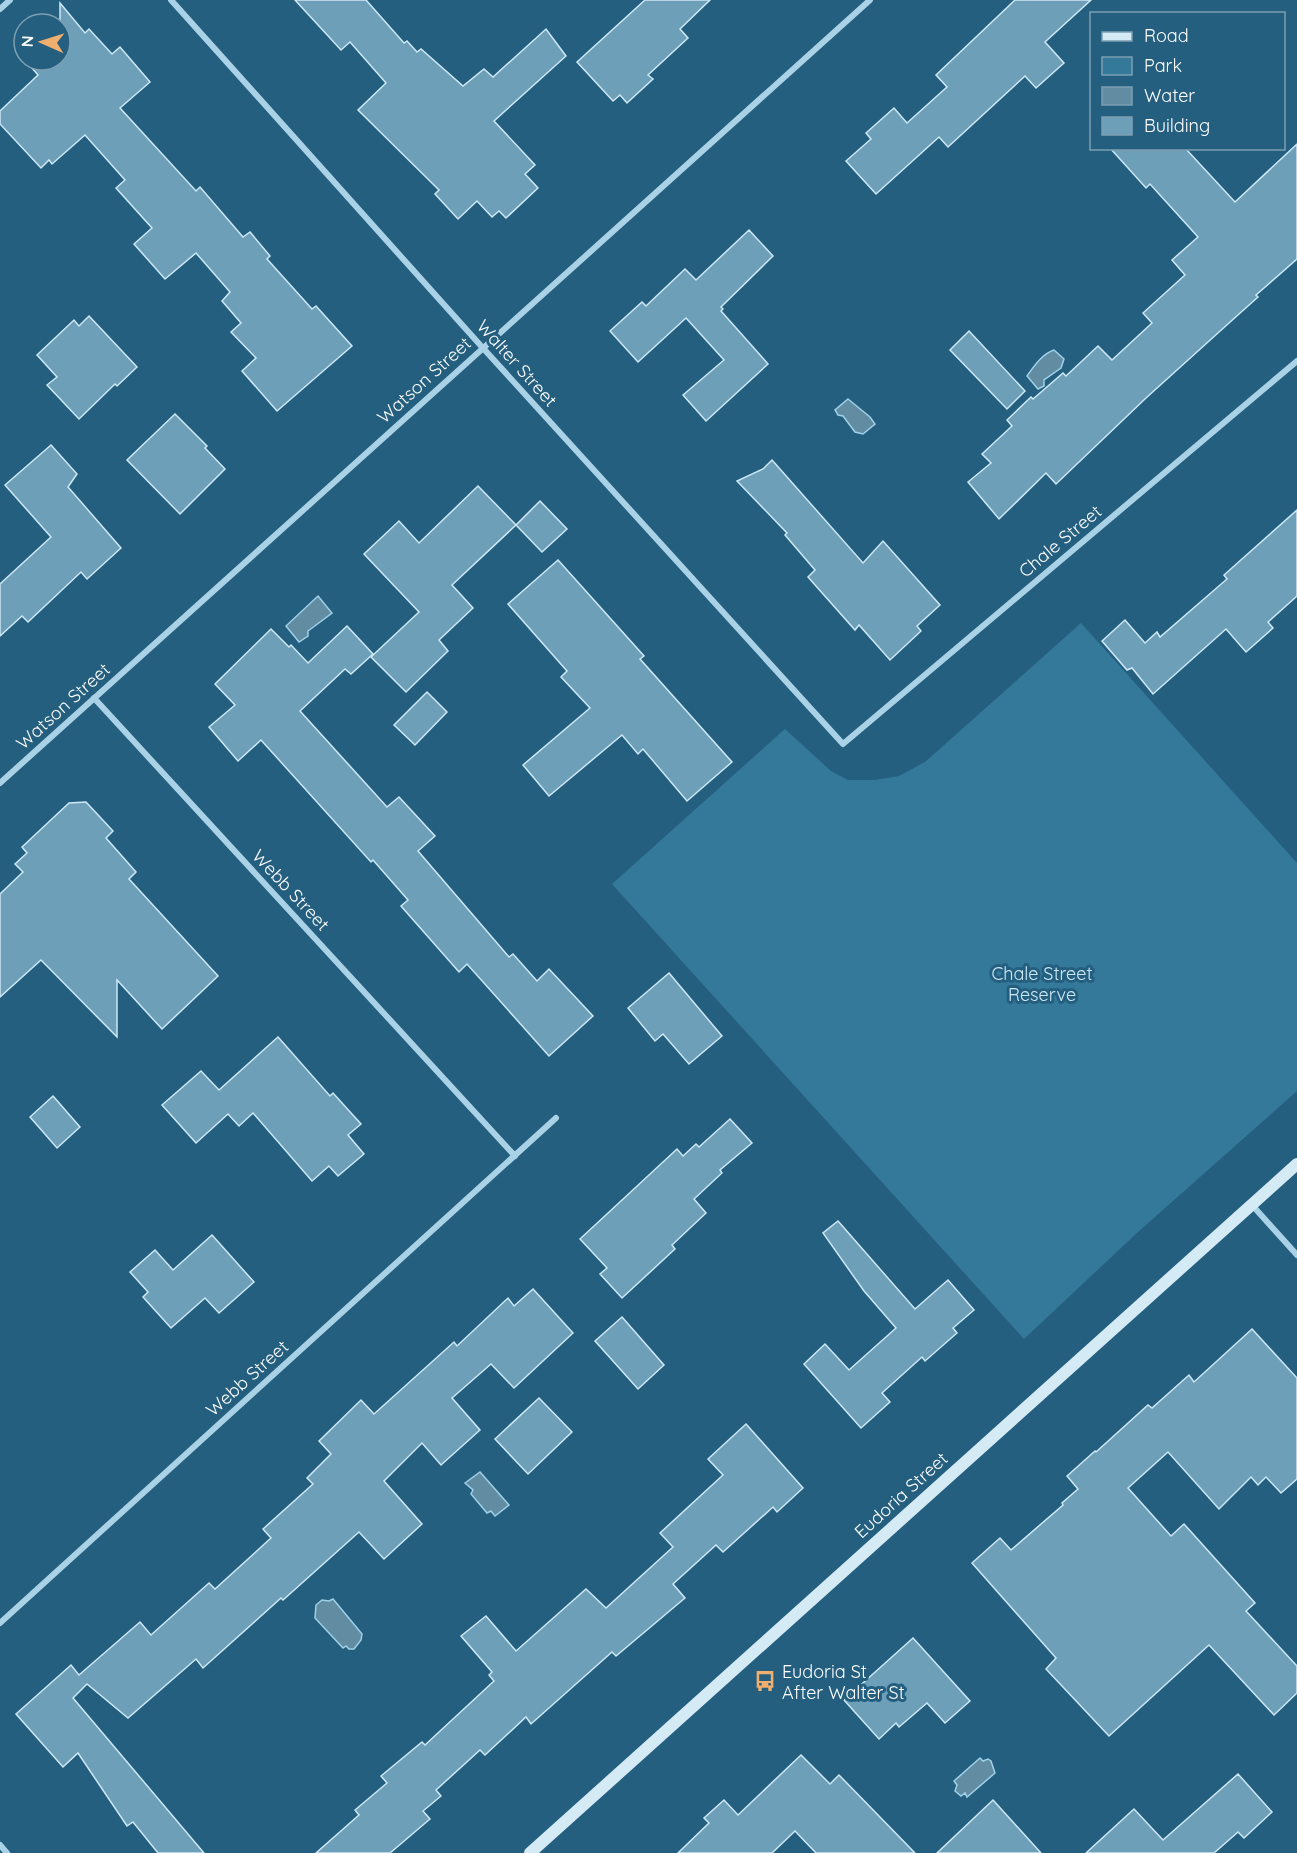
<svg xmlns="http://www.w3.org/2000/svg" width="1297" height="1853" font-family="Quicksand,sans-serif">
<rect width="100%" height="100%" fill="#245f7f"/>
<!-- green -->
<path fill="#35799a" d="M1081,623L1297,863V1091L1138,1232L1024,1339L612,884L785,729L831,771L848,780H875L899,776L925,762Z"/>
<!-- water -->
<g fill="#628ca1" stroke="#9ed0e7" stroke-width="1.5">
<path d="M1054,350L1064,359L1061,368L1044,380V386L1038,389L1027,376C1034,366 1042,354 1054,350Z"/>
<path d="M848,399L870,417L875,424L863,434L855,432L843,416L838,415L835,410Z"/>
<path d="M318,596L332,613L308,631V636L299,642L286,626Z"/>
<path d="M480,1472L509,1505L495,1516L491,1511L487,1513L471,1494L473,1490L465,1483Z"/>
<path d="M333,1599L362,1634L361,1640L354,1649H349L346,1646L343,1648L315,1618L316,1605L322,1600L329,1601Z"/>
<path d="M980,1758L983,1761L988,1759L991,1761L995,1773L967,1797L965,1793L961,1796L955,1791L957,1785L954,1781Z"/>
</g>
<!-- building -->
<g fill="#6d9fb8" stroke="#cde8f5" stroke-width="1.5">
<path d="M295,0H366L404,43L407,41L417,52L421,49L463,86L484,69L493,77L546,29L566,56L494,121L535,165L525,174L538,188L506,218L499,211L492,217L477,201L458,219L435,194L439,190L358,110L386,83L350,42L341,50Z"/>
<path d="M645,0H710L680,29L688,38L648,75L653,79L627,103L620,95L613,101L577,62Z"/>
<path d="M1015,0H1091L1045,42L1064,63L1036,88L1025,76L948,147L939,137L876,194L846,161L871,139L866,133L894,108L907,123L947,87L936,75Z"/>
<path d="M60,3L85,33L89,29L112,54L120,47L150,82L120,108L196,191L200,187L243,237L250,232L270,256L267,259L312,309L316,306L352,346L277,411L242,371L256,358L231,332L241,323L222,301L230,292L196,253L165,279L134,244L152,228L116,188L125,180L85,135L52,164L49,160L41,168L0,124V111L38,75L25,60H60Z"/>
<path d="M1297,144V259L1256,295L1258,297L1229,323L1146,398L1056,484L1046,473L999,519L968,482L991,463L982,454L1012,426L1007,420L1031,397L1033,399L1063,373L1066,376L1098,346L1112,360L1152,323L1143,313L1185,275L1172,260L1198,237L1150,184L1146,188L1110,148H1185L1235,202Z"/>
<path d="M749,230L773,256L721,307L723,309L721,311L768,364L706,421L683,395L724,360L686,318L638,362L610,331L642,302L646,306L685,269L696,280Z"/>
<path d="M89,316L137,367L117,386L115,384L79,419L47,385L57,377L37,355L74,320L79,326Z"/>
<path d="M969,331L1025,391L1007,409L950,350Z"/>
<path d="M175,414L207,446L205,448L225,469L180,514L127,460Z"/>
<path d="M51,445L77,474L68,487L121,548L87,579L81,572L28,622L22,616L0,636V584L51,537L5,485Z"/>
<path d="M772,460L863,563L883,541L940,605L917,626L921,631L890,660L859,625L855,630L808,577L815,570L785,535L787,533L737,481L763,469Z"/>
<path d="M478,486L516,525L452,585L473,608L439,640L448,651L406,692L371,657L419,612L364,554L399,521L419,543Z"/>
<path d="M540,501L567,529L542,552L516,525Z"/>
<path d="M1297,510V596L1268,622L1273,628L1246,652L1226,629L1153,694L1132,668L1127,670L1102,641L1125,620L1145,643L1157,632L1160,637L1227,579L1224,575Z"/>
<path d="M558,560L644,656L640,659L732,762L687,801L643,749L638,754L622,735L549,796L523,765L590,708L561,677L567,671L508,604Z"/>
<path d="M347,626L373,654L351,674L345,669L300,711L387,807L399,797L435,836L418,851L509,957L513,954L537,981L549,969L593,1016L549,1056L467,964L459,972L401,906L408,900L373,860L371,862L261,740L238,761L209,727L235,705L215,684L271,629L289,647L291,645L308,663Z"/>
<path d="M427,692L447,712L415,745L394,725Z"/>
<path d="M86,802L113,831L106,838L136,872L129,879L218,976L162,1029L117,980V1037L41,960L0,997V894L23,872L15,864L27,853L22,847L69,803Z"/>
<path d="M669,973L722,1036L689,1064L663,1034L655,1041L628,1008Z"/>
<path d="M278,1037L330,1096L333,1093L361,1124L348,1135L364,1154L338,1176L329,1166L312,1181L253,1113L239,1126L228,1114L196,1143L162,1105L201,1071L219,1090Z"/>
<path d="M53,1096L80,1127L57,1148L30,1117Z"/>
<path d="M730,1119L752,1143L720,1170L722,1173L694,1199L706,1213L672,1245L675,1249L622,1298L600,1274L607,1268L580,1239L677,1149L683,1156L696,1144L699,1147Z"/>
<path d="M838,1221L915,1309L948,1280L974,1310L953,1328L957,1333L925,1361L922,1357L882,1393L890,1402L861,1428L804,1364L825,1344L849,1370L896,1328L864,1291L823,1233Z"/>
<path d="M212,1235L254,1282L219,1313L205,1298L171,1328L143,1297L148,1292L130,1272L155,1250L173,1270Z"/>
<path d="M533,1289L573,1333L514,1388L491,1364L452,1398L480,1430L441,1465L422,1443L384,1481L422,1524L384,1559L359,1532L283,1600L281,1598L203,1668L196,1659L128,1718L87,1684L73,1698L204,1853H158L133,1822L127,1826L78,1753L63,1767L16,1714L71,1665L79,1675L140,1622L151,1635L209,1583L215,1589L271,1538L263,1529L313,1484L307,1478L331,1454L319,1441L361,1400L374,1414L454,1342L457,1346L508,1298L514,1306Z"/>
<path d="M622,1317L664,1365L638,1389L595,1341Z"/>
<path d="M1252,1329L1297,1378V1479L1281,1493L1266,1477L1258,1485L1251,1477L1219,1509L1168,1452L1128,1488L1171,1536L1184,1524L1255,1603L1246,1611L1297,1666V1693L1274,1715L1209,1645L1109,1736L1046,1669L1056,1658L972,1563L1000,1538L1011,1550L1063,1505L1062,1503L1078,1489L1067,1476L1095,1451L1096,1452L1148,1405L1152,1408L1189,1375L1194,1382Z"/>
<path d="M539,1398L572,1432L528,1474L495,1439Z"/>
<path d="M746,1424L803,1488L777,1512L773,1507L723,1552L716,1545L673,1584L685,1598L616,1656L612,1652L531,1724L526,1717L485,1755L480,1750L436,1790L441,1796L423,1811L430,1819L390,1853H316L359,1815L355,1810L387,1783L381,1776L422,1742L425,1745L494,1681L489,1675L492,1672L461,1636L486,1616L516,1651L586,1589L606,1608L673,1547L660,1533L723,1475L708,1459Z"/>
<path d="M913,1638L970,1701L945,1723L927,1703L899,1727L896,1723L879,1739L844,1700Z"/>
<path d="M801,1755L830,1784L839,1775L915,1853H816L795,1831L772,1853H678L709,1823L704,1818L724,1800L738,1815Z"/>
<path d="M1238,1774L1272,1812L1244,1838L1238,1832L1214,1853H1086L1134,1809L1163,1840Z"/>
<path d="M993,1800L1041,1853H937Z"/>
</g>
<g fill="none" stroke-linecap="round" stroke-linejoin="round">
<!-- minor -->
<g stroke="#aad2e6" stroke-width="6">
<path d="M171,0L482,347L843,744L1297,361"/>
<path d="M0,9L10,0"/>
<path d="M94,698L515,1156"/>
<path d="M0,783L870,0"/>
<path d="M1252,1205L1297,1255"/>
<path d="M0,1623L556,1118"/>
<path d="M0,1845L7,1853"/>
</g>
<!-- secondary -->
<path stroke="#d4eaf5" stroke-width="12" d="M530,1853L1297,1164"/>
</g>
<!-- icons -->
<defs>
<symbol id="bus-bare" viewBox="-9 -9 18 18"><path d="M-5-6H5V4H4V6H2V4H-2V6H-4V4H-5ZM-3.5-4V0h7V-4ZM-3.5 1.2v1.5H-2V1.2ZM2 1.2v1.5H3.5V1.2Z" fill="#f0af6e" stroke="#245f7f" stroke-width="2.5" paint-order="stroke"/></symbol>
</defs>
<g fill-rule="evenodd">
<use href="#bus-bare" x="750" y="1666" width="30" height="30"/>
</g>
<g text-anchor="middle" dominant-baseline="central" stroke-width="6" stroke-linejoin="round" paint-order="stroke">
<!-- street labels -->
<g font-size="18" fill="#fff" stroke="#245f7f">
<text transform="translate(517 363) rotate(48)">Walter Street</text>
<text transform="translate(424 380) rotate(-42)">Watson Street</text>
<text transform="translate(1060 541) rotate(-40)">Chale Street</text>
<text transform="translate(63 706) rotate(-42)">Watson Street</text>
<text transform="translate(291 890) rotate(47)">Webb Street</text>
<text transform="translate(247 1378) rotate(-42)">Webb Street</text>
<text transform="translate(901 1495) rotate(-42)">Eudoria Street</text>
</g>
<!-- park labels -->
<g font-size="18" fill="#cde8f5" stroke="#245f7f">
<text x="1042" y="973">Chale Street<tspan x="1042" dy="21">Reserve</tspan></text>
</g>
<!-- poi labels -->
<g font-size="18" fill="#fff" stroke="#245f7f" text-anchor="start">
<text x="782" y="1671">Eudoria St<tspan x="782" dy="21">After Walter St</tspan></text>
</g>
</g>
<!-- legend -->
<rect x="1090" y="12" width="195" height="138" fill="#245f7f" stroke="#7c9fb2" stroke-width="1.5"/>
<rect x="1102" y="32" width="30" height="9" fill="#d4eaf5" stroke="#7c9fb2" stroke-width="1.5"/>
<text x="1144" y="42" font-size="18" fill="#ffffff">Road</text>
<rect x="1102" y="57" width="30" height="18" fill="#35799a" stroke="#7c9fb2" stroke-width="1.5"/>
<text x="1144" y="72" font-size="18" fill="#ffffff">Park</text>
<rect x="1102" y="87" width="30" height="18" fill="#628ca1" stroke="#7c9fb2" stroke-width="1.5"/>
<text x="1144" y="102" font-size="18" fill="#ffffff">Water</text>
<rect x="1102" y="117" width="30" height="18" fill="#6d9fb8" stroke="#7c9fb2" stroke-width="1.5"/>
<text x="1144" y="132" font-size="18" fill="#ffffff">Building</text>
<!-- north arrow -->
<g transform="translate(42 42) rotate(273)"><circle r="28" fill="#245f7f" stroke="#7c9fb2" stroke-width="1.5"/>
<path d="M0-4.5L10 22L0 15L-10 22Z" fill="#f0af6e"/>
<text y="-9" font-size="16" font-weight="bold" text-anchor="middle" fill="#ffffff">N</text>
</g>
</svg>
